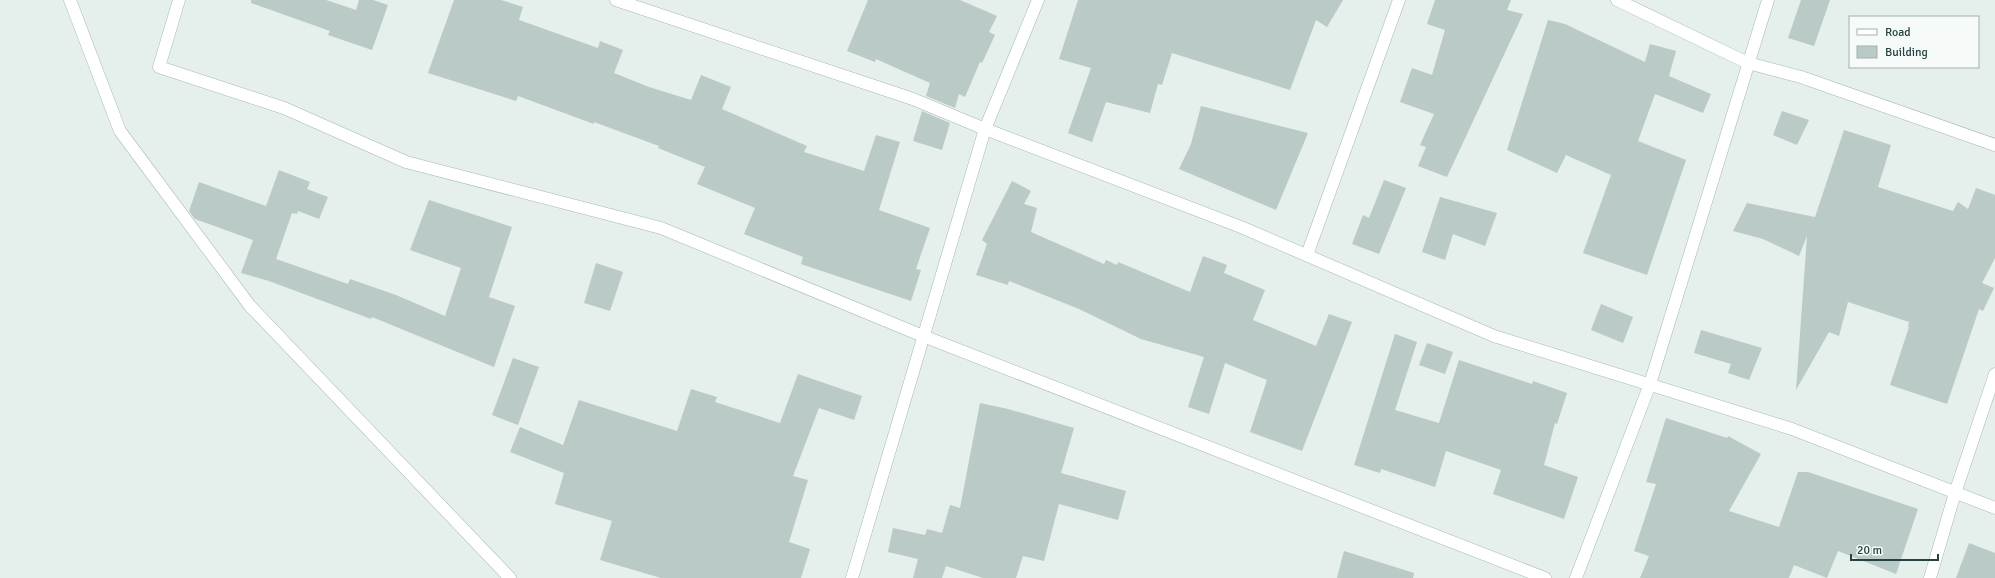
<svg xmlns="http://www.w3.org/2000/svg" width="1995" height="578" font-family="Signika,sans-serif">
<rect width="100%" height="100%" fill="#e5efec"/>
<!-- building -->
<g fill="#bacac6">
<path d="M251,0H326L356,10L359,0H373L388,5L372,50L328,35L330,31L251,3Z"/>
<path d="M454,0H501L523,7L519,20L598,48L600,41L623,50L614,73L649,87L691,100L701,75L731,87L722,109L807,146L804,152L864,171L876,135L900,142L879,210L930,228L916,269L921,270L911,301L801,264L803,257L744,234L755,208L697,184L705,167L658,148L659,146L594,122V124L518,96L516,101L428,73Z"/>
<path d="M868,0H960L997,16L989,32L995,35L982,63L980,62L965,97L959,94L955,108L926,96L930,83L876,59L875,62L847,51Z"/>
<path d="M1078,0H1343L1327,27L1316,20L1290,90L1172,53L1162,85L1158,84L1150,113L1106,102L1092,142L1068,133L1091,68L1059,59Z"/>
<path d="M1435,0H1511L1507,10L1523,14L1447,177L1418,166L1426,147L1420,145L1434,114L1400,102L1412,68L1432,75L1445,30L1427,24Z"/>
<path d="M1801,0H1830L1814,46L1788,38Z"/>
<path d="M1548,20L1565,24L1645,62L1650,44L1676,51L1669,76L1711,94L1703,113L1655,94L1638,141L1686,160L1647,275L1583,253L1611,175L1566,155L1557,173L1507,150Z"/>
<path d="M1201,106L1308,133L1276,210L1179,169L1191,144Z"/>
<path d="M922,111L950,123L942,150L913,141Z"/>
<path d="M1782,111L1809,120L1797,145L1773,135Z"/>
<path d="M1844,130L1891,145L1878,187L1953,211L1958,202L1968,209L1976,188L1995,195V258L1982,283L1994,288L1983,311L1979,309L1947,404L1890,385L1909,327H1908L1909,322L1848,302L1839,336L1829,332L1796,390L1807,236L1799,256L1763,239L1733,231L1747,203L1815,217Z"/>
<path d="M279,170L310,182L307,189L328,197L319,219L298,211L297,214L292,213L276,259L348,284L350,279L396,295L445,316L461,268L410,250L429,200L512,227L489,297L515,306L494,367L372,317L371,319L269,281L241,273L253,240L195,219L189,211L199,182L266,206Z"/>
<path d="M1384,180L1406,188L1379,254L1352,244L1363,215L1369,218Z"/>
<path d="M1012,181L1031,191L1024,204L1037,208L1031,232L1104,264L1106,260L1117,265L1118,262L1190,292L1203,256L1227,265L1224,273L1265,290L1253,320L1316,346L1329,314L1352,322L1302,451L1250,432L1267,380L1225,363L1209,414L1188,407L1204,357L1141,339L1079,309L1009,281L1008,285L976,275L987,244L982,240Z"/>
<path d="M1440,197L1497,213L1485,246L1453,234L1445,260L1422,252Z"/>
<path d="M596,263L623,272L610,311L584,303Z"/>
<path d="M1601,304L1633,317L1623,343L1591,330Z"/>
<path d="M1701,330L1762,348L1749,380L1728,373L1731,364L1694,353Z"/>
<path d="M1395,334L1417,342L1395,410L1439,423L1459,360L1532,384L1533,381L1567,393L1557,424L1555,423L1544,465L1578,477L1564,519L1493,494L1501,470L1446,451L1435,487L1381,469L1380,473L1354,465Z"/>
<path d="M1427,343L1453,352L1445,374L1419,365Z"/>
<path d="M513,358L539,367L518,425L492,415Z"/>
<path d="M798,374L862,396L854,420L819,408L793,476L808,480L789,542L810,549L801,578H661L600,560L612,521L555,504L564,473L510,452L520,427L563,445L579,400L677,431L691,389L717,397L715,402L780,423Z"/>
<path d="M980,403L1008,409L1074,428L1061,473L1126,491L1118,520L1059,504L1044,561L1023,556L1016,578H983L946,566L942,578H913L918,559L888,552L893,528L925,535L927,529L942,533L950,505L960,508Z"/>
<path d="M1666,418L1727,438L1728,436L1761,454L1729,511L1779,527L1798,472H1808L1918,509L1896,574L1838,551L1827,578L1794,565L1789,578H1640L1649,556L1634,551L1656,484L1646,482Z"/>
<path d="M1969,543L1995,553V578H1956Z"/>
<path d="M1344,551L1414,573L1413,578H1337Z"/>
</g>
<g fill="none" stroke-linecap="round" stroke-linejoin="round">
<defs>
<g id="street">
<path d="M70,0L120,131L250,306L510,578"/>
<path d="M179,0L159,67L284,108L406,162L661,228L923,336L1545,578"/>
<path d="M616,0L913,99L985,129L1241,227L1494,336L1792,429L1995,508"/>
<path d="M1617,0L1748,63L1801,77L1995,145"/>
<path d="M1307,255L1399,0"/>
<path d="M852,578L985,129L1038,0"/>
<path d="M1576,578L1650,384L1768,0"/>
<path d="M1930,578L1955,493L1995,374"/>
</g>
</defs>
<!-- street casing -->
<use href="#street" stroke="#a7b8b5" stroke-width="13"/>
<!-- street -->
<use href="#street" stroke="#fff" stroke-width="12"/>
</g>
<!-- legend -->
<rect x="1849" y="16" width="130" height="52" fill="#f6fbf9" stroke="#a2b1af"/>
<rect x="1857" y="29" width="20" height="6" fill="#ffffff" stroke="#a2b1af"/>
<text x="1885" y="36" font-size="12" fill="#234240">Road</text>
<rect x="1857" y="46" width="20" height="12" fill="#bacac6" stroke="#a2b1af"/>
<text x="1885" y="56" font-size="12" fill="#234240">Building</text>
<!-- scale -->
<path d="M1851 554v6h87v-6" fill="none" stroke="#234240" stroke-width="2"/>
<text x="1857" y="554" font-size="12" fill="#234240" stroke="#f6fbf9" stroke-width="3" paint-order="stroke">20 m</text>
</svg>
